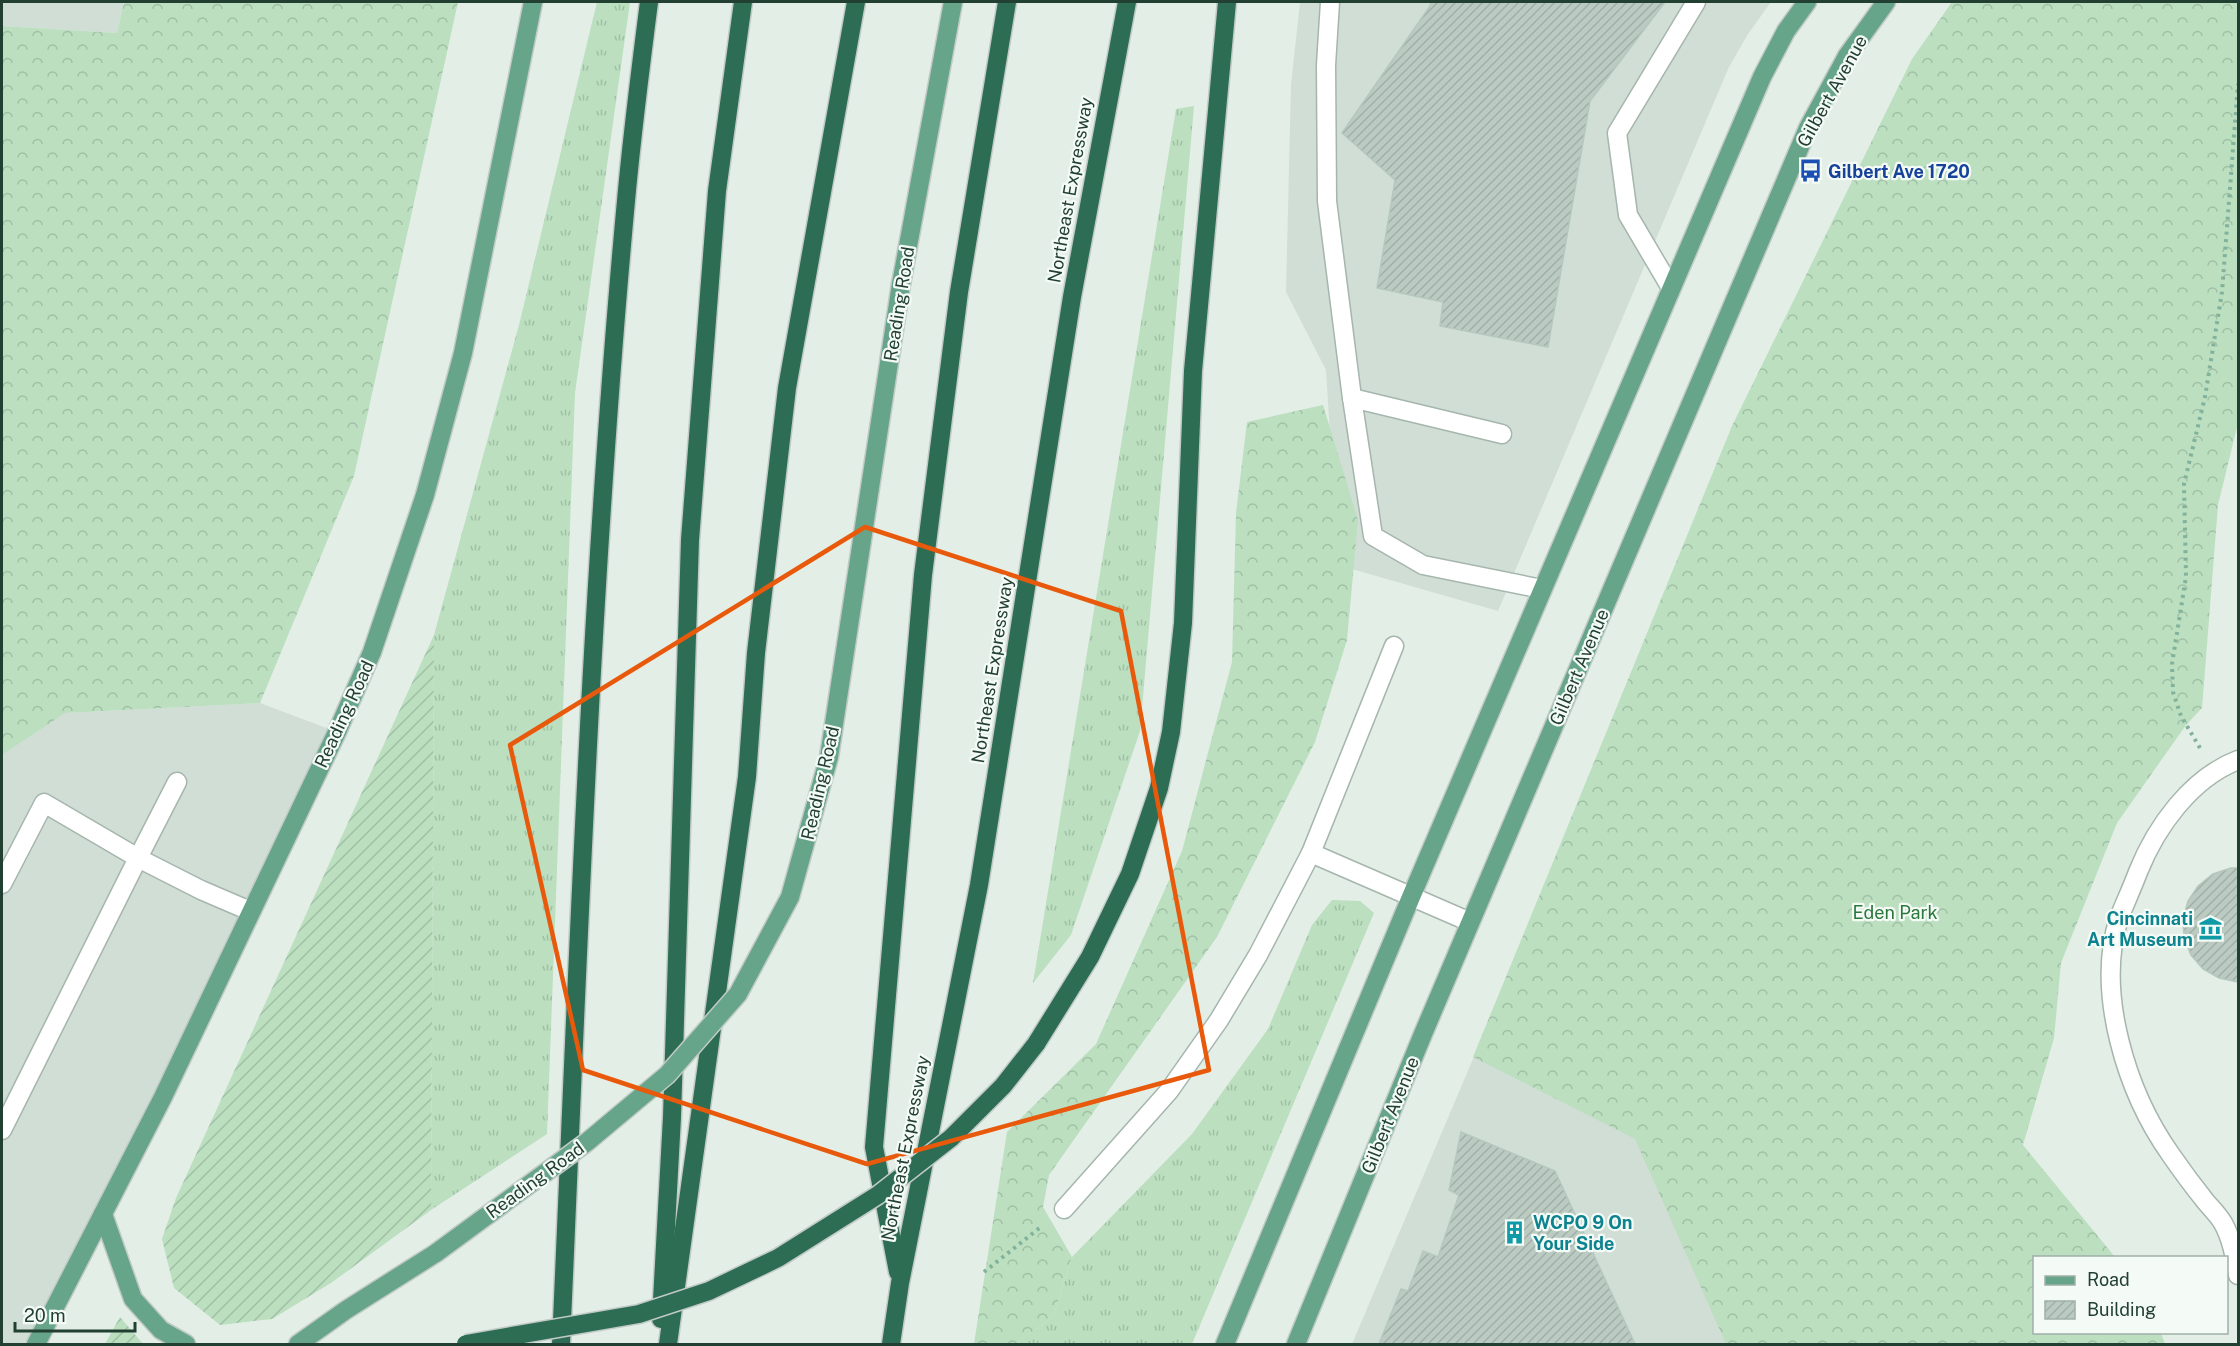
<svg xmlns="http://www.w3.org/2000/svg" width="2240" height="1346" font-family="'Public Sans',sans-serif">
<defs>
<pattern id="grass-tufts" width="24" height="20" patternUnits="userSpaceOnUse" patternTransform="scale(1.5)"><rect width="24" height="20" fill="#bbdfbf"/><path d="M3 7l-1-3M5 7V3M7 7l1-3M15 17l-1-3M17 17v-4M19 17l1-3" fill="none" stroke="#a0c0a5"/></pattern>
<pattern id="forest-crowns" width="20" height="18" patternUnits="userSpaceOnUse" patternTransform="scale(1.5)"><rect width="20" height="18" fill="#bbdfbf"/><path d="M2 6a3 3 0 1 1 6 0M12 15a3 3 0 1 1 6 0" fill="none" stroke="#a0c0a5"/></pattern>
<pattern id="garden-furrows" width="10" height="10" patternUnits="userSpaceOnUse" patternTransform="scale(1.5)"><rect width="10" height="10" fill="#bbdfbf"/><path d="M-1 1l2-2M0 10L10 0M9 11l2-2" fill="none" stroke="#a0c0a5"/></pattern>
<pattern id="building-hatch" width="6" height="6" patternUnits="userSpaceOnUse" patternTransform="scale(1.5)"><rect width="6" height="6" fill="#bbcbc2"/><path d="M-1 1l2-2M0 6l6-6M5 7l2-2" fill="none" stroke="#a0afa7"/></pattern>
</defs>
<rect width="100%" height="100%" fill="#e3eee7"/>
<!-- built -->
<g fill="#d1ded6">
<path d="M2,2H124L117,33L2,26Z"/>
<path d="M1300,2H1771L1748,34L1729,67L1498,611L1338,565L1326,370L1286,292L1291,85Z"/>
<path d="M260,703L337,732L36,1344H2V755L64,713Z"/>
<path d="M1523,941L1951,1344H1352Z"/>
</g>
<!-- grass -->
<g fill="url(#grass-tufts)">
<path d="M597,2H630L575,393L547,1134L431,1210L434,635L519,325Z"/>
<path d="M1194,106L1140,731L1071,935L1033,983L1176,109Z"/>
<path d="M1332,900L1360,901L1374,913L1192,1344H1015L1053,1317L1072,1257L1192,1134L1268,1029L1312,925Z"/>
</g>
<!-- forest -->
<g fill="url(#forest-crowns)">
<path d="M124,2H458L354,476L260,703L65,713L2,755V26L117,33Z"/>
<path d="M1952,2H2238V423L2218,505L2202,708L2186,725L2117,823L2061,963L2054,1038L2023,1145L2115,1257L2034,1258V1332L2161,1333L2165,1344H1726L1635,1139L1473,1057L1732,426L1912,59Z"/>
<path d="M1323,405L1358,520L1347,640L1315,742L1217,937L1049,1175L1043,1207L1072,1257L1053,1317L1015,1344H974L1007,1132L1096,1044L1182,851L1232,662L1236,513L1247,422Z"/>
</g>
<!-- garden -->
<g fill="url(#garden-furrows)">
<path d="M434,635L431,1210L331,1283L272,1319L220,1325L174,1288L162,1239L176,1198Z"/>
<path d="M120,1317L143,1344H105Z"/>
</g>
<!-- building -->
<g fill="url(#building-hatch)" stroke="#b5c8bd" stroke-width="1.5">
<path d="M1431,2H1665L1590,101L1548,347L1440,326L1443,302L1377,288L1395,180L1342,133L1430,6Z"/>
<path d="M2231,868H2238V982L2219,978L2203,969L2191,955L2184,937L2183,919L2188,901L2198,886L2213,874Z"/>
<path d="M1461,1132L1555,1171L1635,1344H1379L1401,1289L1408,1291L1423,1251L1438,1257L1442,1245L1459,1195L1449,1190Z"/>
</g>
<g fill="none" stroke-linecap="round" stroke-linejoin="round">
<defs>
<g id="minor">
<path d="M1330,2L1326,65L1327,201L1352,398L1373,536L1423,565L1542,589"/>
<path d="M1671,288L1628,215L1617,133L1696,2"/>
<path d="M1352,398L1502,434"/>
<path d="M1394,646L1311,853L1470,922"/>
<path d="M2238,760C2191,778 2156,827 2138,872C2132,888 2125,903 2119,918C2095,993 2127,1093 2171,1155C2182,1171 2194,1187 2206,1202C2212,1209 2219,1216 2223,1223C2232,1239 2235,1258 2238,1275"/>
<path d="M177,782L138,858L201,890L250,911"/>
<path d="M2,884L44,803L138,858L2,1130"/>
<path d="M1064,1209L1169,1091L1219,1020L1258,955L1311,853"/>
</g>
<g id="major">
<path d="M901,284L953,2"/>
<path d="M103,1214L133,1299L161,1330L186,1344"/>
<path d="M36,1344L163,1097L337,732L372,652L425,495L463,353L533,2"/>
<path d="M298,1344L346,1310L436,1253"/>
<path d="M1225,1344L1411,897L1762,77L1786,31L1807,2"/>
<path d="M1296,1344L1423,1034L1808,128L1847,56L1886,2"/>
</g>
<g id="highway">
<path d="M1036,1044L1090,957L1130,874L1159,788L1171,732L1183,623L1193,371L1227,2"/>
<path d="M898,1272L874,1147L923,575L959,292L1007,2"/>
<path d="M661,1319L672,1117L690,540L717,191L743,2"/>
<path d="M561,1344C578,960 591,573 627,190C633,127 641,64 649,2"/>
<path d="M668,1344L747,777L756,653L787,388L856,2"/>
<path d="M891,1344L900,1283L979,885L1072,297L1127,2"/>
</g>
</defs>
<!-- minor casing -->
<use href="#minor" stroke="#a5b6ad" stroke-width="21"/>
<!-- major casing -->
<use href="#major" stroke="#c1cac6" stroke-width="21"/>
<!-- highway casing -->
<use href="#highway" stroke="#c1cac6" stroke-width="21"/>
<!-- path -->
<g stroke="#82b29b" stroke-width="4" stroke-dasharray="3 4.5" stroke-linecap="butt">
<path d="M2200,748L2181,716L2173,692L2172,664L2186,577L2184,484L2205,397L2222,292L2238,84"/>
<path d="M984,1272L1042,1226"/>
</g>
<!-- minor -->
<use href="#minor" stroke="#fff" stroke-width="18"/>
<!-- major -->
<use href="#major" stroke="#66a589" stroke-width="18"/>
<!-- highway -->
<use href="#highway" stroke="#2c6d54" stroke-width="18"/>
<defs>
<path id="major-bridge" d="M436,1253L587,1142L667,1075L738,994L790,897L829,757L901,284"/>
<path id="highway-bridge" d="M466,1344L639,1314L709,1291L778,1258L878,1195L951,1138L1003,1086L1036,1044"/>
</defs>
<!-- major-bridge casing -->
<use href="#major-bridge" stroke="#c1cac6" stroke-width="21" stroke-linecap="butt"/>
<!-- highway-bridge casing -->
<use href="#highway-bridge" stroke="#c1cac6" stroke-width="21" stroke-linecap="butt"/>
<!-- major-bridge -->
<use href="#major-bridge" stroke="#66a589" stroke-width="18"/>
<!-- highway-bridge -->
<use href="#highway-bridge" stroke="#2c6d54" stroke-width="18"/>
</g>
<!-- marked area -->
<path fill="none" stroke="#e8590c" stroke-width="4.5" stroke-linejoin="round" d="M865,527L1121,611L1209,1070L867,1164L583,1070L510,745Z"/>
<!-- icons -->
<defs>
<symbol id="bus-bare" viewBox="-9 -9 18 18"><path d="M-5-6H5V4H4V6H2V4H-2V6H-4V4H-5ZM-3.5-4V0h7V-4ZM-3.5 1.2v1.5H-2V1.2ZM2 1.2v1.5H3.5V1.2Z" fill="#1a4fb4" stroke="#f4faf6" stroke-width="2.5" paint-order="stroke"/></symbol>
<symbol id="museum-bare" viewBox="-9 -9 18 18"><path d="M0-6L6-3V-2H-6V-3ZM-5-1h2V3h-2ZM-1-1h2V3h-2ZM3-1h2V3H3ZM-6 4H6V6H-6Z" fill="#0f9aa8" stroke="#f4faf6" stroke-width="2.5" paint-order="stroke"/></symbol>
<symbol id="building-bare" viewBox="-9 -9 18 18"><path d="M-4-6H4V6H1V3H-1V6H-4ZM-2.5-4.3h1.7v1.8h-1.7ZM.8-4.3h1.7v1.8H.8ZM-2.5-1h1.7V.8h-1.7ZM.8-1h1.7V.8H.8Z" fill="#0f9aa8" stroke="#f4faf6" stroke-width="2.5" paint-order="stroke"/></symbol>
</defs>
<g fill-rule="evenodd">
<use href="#bus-bare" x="1794" y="154" width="33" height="33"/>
<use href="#museum-bare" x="2194" y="912" width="33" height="33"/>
<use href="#building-bare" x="1498" y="1216" width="33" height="33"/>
</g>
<g text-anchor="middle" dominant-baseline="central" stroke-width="4.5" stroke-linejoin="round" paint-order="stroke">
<!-- street labels -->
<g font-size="18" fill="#224032" stroke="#f4faf6">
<text transform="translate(1832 91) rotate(-61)">Gilbert Avenue</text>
<text transform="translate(1070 190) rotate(-80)">Northeast Expressway</text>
<text transform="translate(899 304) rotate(-81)">Reading Road</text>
<text transform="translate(1579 667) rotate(-67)">Gilbert Avenue</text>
<text transform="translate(992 670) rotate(-81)">Northeast Expressway</text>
<text transform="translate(344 714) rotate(-65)">Reading Road</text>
<text transform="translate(820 783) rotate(-77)">Reading Road</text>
<text transform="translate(1390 1115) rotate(-68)">Gilbert Avenue</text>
<text transform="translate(905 1148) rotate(-79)">Northeast Expressway</text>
<text transform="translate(535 1180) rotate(-36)">Reading Road</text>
</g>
<!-- transit labels -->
<g font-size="18" font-weight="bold" fill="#164399" stroke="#f4faf6" text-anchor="start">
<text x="1828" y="171">Gilbert Ave 1720</text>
</g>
<!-- park labels -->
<g font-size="18" fill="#2a783a" stroke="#f4faf6">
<text x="1895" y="912">Eden Park</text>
</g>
<!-- culture labels -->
<g font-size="18" font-weight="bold" fill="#0d838f" stroke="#f4faf6" text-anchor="end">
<text x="2193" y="918">Cincinnati<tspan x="2193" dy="21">Art Museum</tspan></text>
<text x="1533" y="1222" text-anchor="start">WCPO 9 On<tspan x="1533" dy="21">Your Side</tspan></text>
</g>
</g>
<!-- border -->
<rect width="2240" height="1346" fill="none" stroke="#224032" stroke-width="6"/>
<!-- legend -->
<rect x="2033" y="1256" width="195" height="78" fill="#f4faf6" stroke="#a0b0a8" stroke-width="1.5"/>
<rect x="2045" y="1276" width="30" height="9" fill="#66a589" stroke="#a0b0a8" stroke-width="1.5"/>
<text x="2087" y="1286" font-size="18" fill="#224032">Road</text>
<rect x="2045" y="1301" width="30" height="18" fill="url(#building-hatch)" stroke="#a0b0a8" stroke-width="1.5"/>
<text x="2087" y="1316" font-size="18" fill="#224032">Building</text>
<!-- scale -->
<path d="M15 1322v9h120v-9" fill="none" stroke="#224032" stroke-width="3"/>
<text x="24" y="1322" font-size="18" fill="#224032" stroke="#f4faf6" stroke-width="4.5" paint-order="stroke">20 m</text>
</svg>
